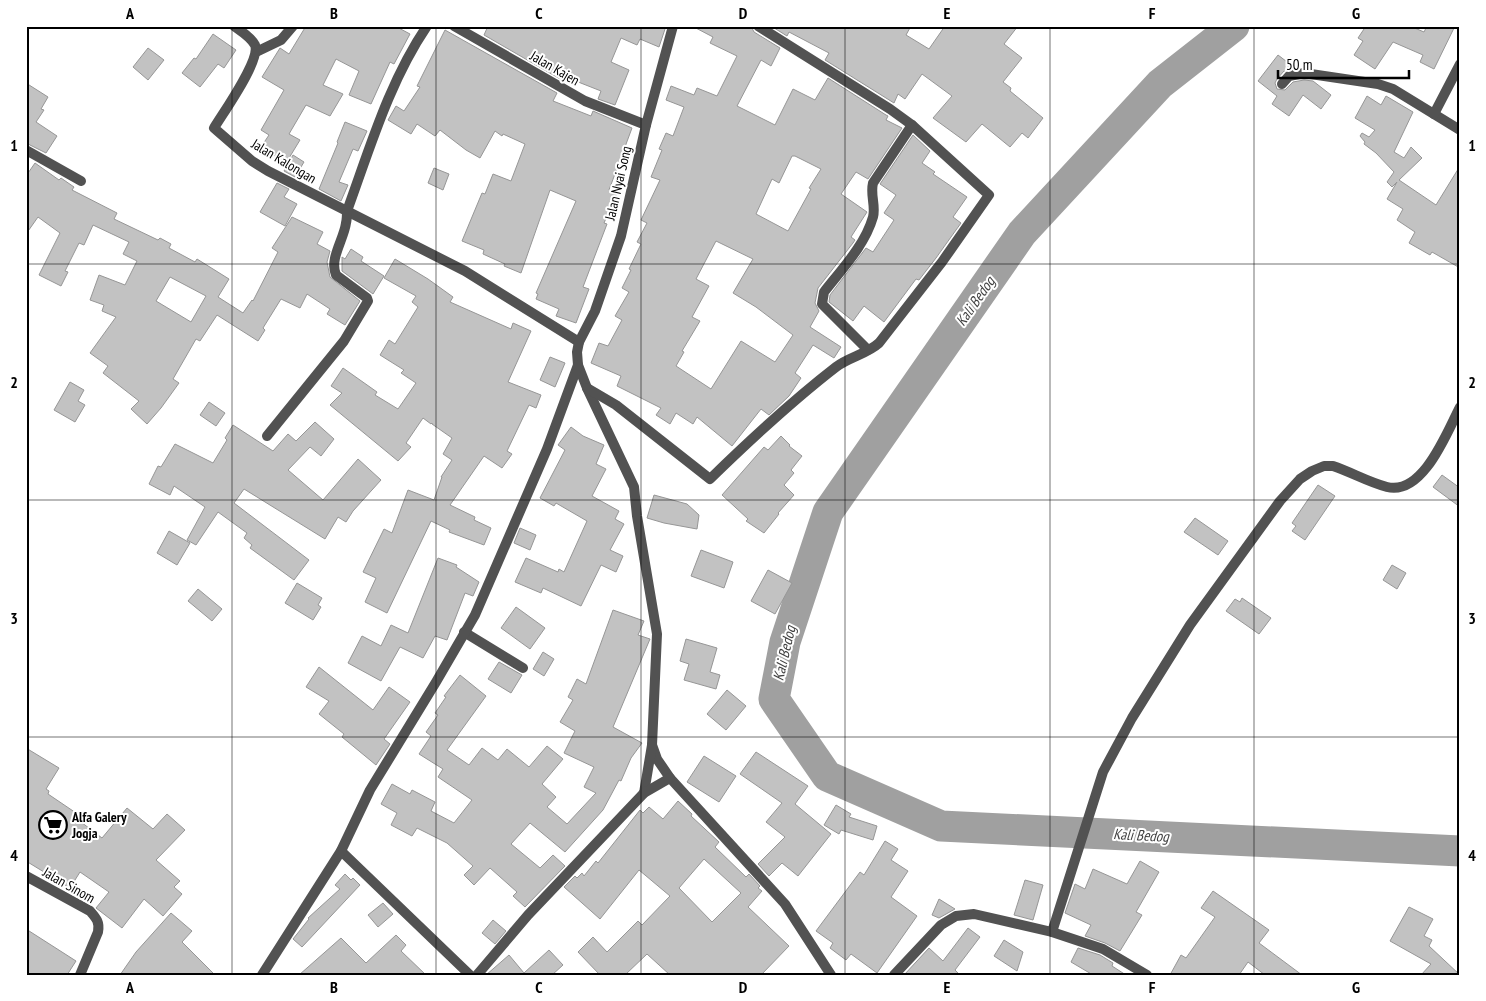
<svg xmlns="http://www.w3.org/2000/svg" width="1486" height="1001" font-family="'PT Sans Narrow',sans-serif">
<rect width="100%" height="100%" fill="#fff"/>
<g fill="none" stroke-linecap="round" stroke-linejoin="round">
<!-- river -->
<path stroke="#a0a0a0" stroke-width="31" d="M1234,26L1160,84L1022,233L828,512L785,642L774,699L827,776L941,826L1460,851"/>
</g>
<!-- building -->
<g fill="#c2c2c2" stroke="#969696" fill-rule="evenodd">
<path d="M306,26H395L410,34L394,64L390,62L371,104L349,95L359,71L336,59L323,85L343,94L330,116L306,105L289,134L300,140L286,163L261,147L269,135L261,130L284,90L262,77L280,48L289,54Z"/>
<path d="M488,26H666L659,47L640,39L637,45L621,38L611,62L629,70L615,105L598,99L601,91L563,76L562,80L484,35Z"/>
<path d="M692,26H751L754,32L780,48L771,66L761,60L737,106L775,125L793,89L815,100L828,78L886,115L888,116L886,120L902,128L868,179L856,172L841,194L867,212L851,237L855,240L853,243L818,288L815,303L819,311L810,327L841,347L834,358L813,345L795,373L801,378L789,396L769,415L761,409L732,446L697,417L693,424L676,413L670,424L656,415L661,408L617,386L621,376L591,363L599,343L608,346L622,320L615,316L629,292L622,288L631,270L629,269L641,244L637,242L647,223L641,220L660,180L651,177L662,150L659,149L666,133L673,136L684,107L666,100L671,86L694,95L697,88L717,96L737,56L710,43L713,37ZM792,156H795L821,169L809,188L811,189L788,231L756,214L772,179L779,183ZM716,241L753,259L733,293L756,307L793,335L775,362L741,341L711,389L676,366L684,352L682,351L700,321L692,317L709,286L696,279Z"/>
<path d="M771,26H911L906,35L929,49L945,26H1018L1004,44L1022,58L1003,82L1011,88L1010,91L1043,118L1028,138L1022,133L1010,147L982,124L966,142L933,118L952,96L922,74L905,99L898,94L894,103L825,60L829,53L789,32L787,36Z"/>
<path d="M1366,26H1410L1424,32L1427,26H1455L1434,69L1420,62L1423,55L1393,42L1375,69L1354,55L1363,41L1358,38Z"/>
<path d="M445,30L557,93L553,101L591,116L593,111L632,128L609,190L617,193L604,223L607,224L583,287L589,289L576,323L556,316L559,309L536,299L538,294L536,293L576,201L550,190L521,273L504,266L505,264L483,254L484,250L462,241L482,193L485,194L493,174L511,181L525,144L503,134L502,136L495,131L480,158L466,150L440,130L435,136L417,124L411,134L388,120L396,106L404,111L420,87L417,86Z"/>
<path d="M213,34L236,50L224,68L218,64L200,87L182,73L194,58L196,59Z"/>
<path d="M148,48L164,60L148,80L133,67Z"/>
<path d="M1278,55L1295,68L1284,71L1277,79L1275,83L1277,89L1285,90L1293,82L1304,80L1313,81L1331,95L1321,109L1303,95L1289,116L1272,104L1277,96L1258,81Z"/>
<path d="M26,83L48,97L41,109L44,110L36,122L57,136L46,153L26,143Z"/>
<path d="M1367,96L1381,105L1386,96L1413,112L1394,152L1404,158L1411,147L1422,158L1399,180L1436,205L1460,166V268L1432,252L1430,255L1409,243L1415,232L1397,220L1403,209L1387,199L1397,182L1392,187L1387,182L1394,172L1376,153L1364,144L1365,142L1360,136L1362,133L1369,137L1375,130L1355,118Z"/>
<path d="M345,122L367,131L358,151L353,149L339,182L348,185L341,201L319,189L338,143L337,142Z"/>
<path d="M913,135L930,151L922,163L935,172L933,174L967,197L953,217L961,223L936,258L919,280L916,279L884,322L864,306L853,321L829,302L830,295L866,248L873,252L894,220L884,213L896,195L880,184Z"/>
<path d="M293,155L304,162L295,177L284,171Z"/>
<path d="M35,163L59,180L61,178L74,187L72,190L117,213L114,219L158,240L160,238L171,244L169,248L195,262L197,259L229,279L218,297L243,313L252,300L253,301L278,252L272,248L292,217L323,232L317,244L330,251L327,262L330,277L360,301L345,325L327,314L330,309L307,294L300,308L281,299L263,328L265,330L258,341L217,315L200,341L196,339L173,379L179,383L161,408L147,424L131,409L139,401L103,373L108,366L90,353L116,317L102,311L104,305L90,300L99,275L125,285L137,261L123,254L129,242L93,225L84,245L79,243L65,271L68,272L61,286L39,275L60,233L38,217L26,234V176ZM170,277L206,296L191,322L156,301Z"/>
<path d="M434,168L449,174L443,190L428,183Z"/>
<path d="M277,183L289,189L284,197L297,204L285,226L260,212Z"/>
<path d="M351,249L363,257L361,261L384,276L373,294L342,271V257L345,259Z"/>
<path d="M395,259L428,279L453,297L450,302L511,329L513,323L531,331L508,382L541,395L536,408L529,405L507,451L512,454L502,468L484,456L450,505L475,517L474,520L491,528L484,545L449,532L450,530L431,521L387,613L365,602L376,578L363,572L384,529L392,533L408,490L434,500L442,477H441L452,460L443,454L452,438L432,424V423L431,424L423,418L406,443L411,447L398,461L330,405L342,393L331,386L343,368L377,392L375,395L398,409L416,383L401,373L404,370L380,355L389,340L395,344L418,307L412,302L416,296L384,278Z"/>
<path d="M550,357L565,363L555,387L540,380Z"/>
<path d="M70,382L84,390L78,401L85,405L75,422L54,410Z"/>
<path d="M209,402L225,413L216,426L200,415Z"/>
<path d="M315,422L334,439L321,456L310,447L288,470L323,500L358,459L381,480L353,511L346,522L338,517L325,539L244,489L234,503L309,560L294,580L250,548L252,545L244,538L247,533L218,512L196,545L187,540L205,507L174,486L170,495L149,484L158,466L161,467L175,444L213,463L227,440L225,438L233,425L273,451L288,434L296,441Z"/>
<path d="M571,427L583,436L604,445L596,464L606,469L592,496L619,511L615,519L624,524L610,550L623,556L616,572L601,565L581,606L543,588L541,593L515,582L526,558L558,572L559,569L564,572L587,521L556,503L554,506L540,498L565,450L558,445Z"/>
<path d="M781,436L790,445L789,446L802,456L791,470L794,473L784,485L794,495L778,513L779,514L764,533L746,521L748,519L722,495L764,447L768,450Z"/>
<path d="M1442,475L1460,488V507L1433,487Z"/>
<path d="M1318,485L1335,496L1305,540L1292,531L1296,526L1292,523Z"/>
<path d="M654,495L687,504L699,515L697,529L664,523L647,518Z"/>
<path d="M1195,518L1228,541L1218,555L1184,532Z"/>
<path d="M520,528L536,535L530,550L514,543Z"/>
<path d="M169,531L190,543L177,565L157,553Z"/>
<path d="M701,550L733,562L724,588L691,576Z"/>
<path d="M438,558L457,565L456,567L479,582L473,596L465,593L447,640L435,636L423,658L400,647L381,681L348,663L362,636L381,646L391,625L408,633Z"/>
<path d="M1392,565L1406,573L1397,589L1383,580Z"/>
<path d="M768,570L792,583L775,614L751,601Z"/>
<path d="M297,583L322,598L318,605L321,607L313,620L285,603Z"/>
<path d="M198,589L222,609L212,621L188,601Z"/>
<path d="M1242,598L1271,618L1259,634L1226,611L1235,599L1240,602Z"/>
<path d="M516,607L545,628L530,649L501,628Z"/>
<path d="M613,610L644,621L638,635L650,639L613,727L642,743L631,758L621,781L619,780L603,810L565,852L530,823L511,844L540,868L553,855L565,866L525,907L513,896L517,892L490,868L474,885L464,875L473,866L447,843L417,828L412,836L391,825L397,813L381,804L392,784L410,794L412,790L435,802L431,811L454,823L472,800L438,777L443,769L419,754L431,736L426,732L438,715L435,713L446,697L444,696L460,675L486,696L447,750L469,765L482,748L498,760L507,749L529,767L547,746L563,759L542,784L556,797L547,807L567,824L596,793L584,787L594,767L564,753L575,731L560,722L573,700L568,697L577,679L586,684Z"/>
<path d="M686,639L717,648L710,672L720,675L716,689L684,680L689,664L680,661Z"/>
<path d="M543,652L554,659L544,676L533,669Z"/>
<path d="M499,662L522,675L511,693L488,679Z"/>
<path d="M319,667L373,710L389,687L410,702L384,739L390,744L376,765L342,737L344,734L319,714L329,701L306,687Z"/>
<path d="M727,690L746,706L726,730L707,714Z"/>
<path d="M26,748L59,768L46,789L49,791L48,794L79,815L77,819L102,838L127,808L153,829L167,814L185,830L156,860L180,881L174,887L182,894L163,916L144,899L122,928L96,908L109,892L80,872L70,888L26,861Z"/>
<path d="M756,752L808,786L795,804L831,834L798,876L782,863L769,876L758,864L785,837L766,822L782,803L740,774Z"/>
<path d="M704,756L736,776L719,802L687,782Z"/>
<path d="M678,801L692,814L691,816L719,842L715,847L746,877L749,874L760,886L758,888L762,891L748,907L789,946L761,975H670L647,954L625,975H600L578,952L593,937L607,952L638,921L642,925L670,896L639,870L600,919L564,887L575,876L577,878L582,873L584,876L596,861L598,863L640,810L643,813L649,807L663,819ZM704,859L741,893L712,922L679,888Z"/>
<path d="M836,805L851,814L849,817L877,826L873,840L841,830L839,834L824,825Z"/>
<path d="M885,841L898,849L891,860L908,871L891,897L917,916L877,973L851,954L846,960L830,948L833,943L816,931L860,872L864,875Z"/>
<path d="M1140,861L1159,872L1136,912L1142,915L1120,951L1105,943L1085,936L1091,925L1065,913L1075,884L1085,889L1093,869L1127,884Z"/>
<path d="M345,874L351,880L353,878L360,885L302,947L293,939L309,919L308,918L340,889L335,885Z"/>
<path d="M1025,880L1043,885L1033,920L1014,915Z"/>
<path d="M1213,891L1269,930L1259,943L1302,975H1265L1248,962L1239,975H1170L1181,955L1186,958L1215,917L1201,908Z"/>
<path d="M939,899L955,909L939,918L932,915Z"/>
<path d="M383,903L393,914L378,927L368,915Z"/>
<path d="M1409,907L1433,919L1424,936L1432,940L1429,946L1460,975H1421L1431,964L1390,941Z"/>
<path d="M171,913L192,931L182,942L215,975H120L136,952Z"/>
<path d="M493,920L506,931L495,944L482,933Z"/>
<path d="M968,928L980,937L955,970L960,975H904L929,948L943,961Z"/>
<path d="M26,929L76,961L67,975H26Z"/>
<path d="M396,935L406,945L401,951L426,975H299L341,938L366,963Z"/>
<path d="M1004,940L1023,952L1017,971L994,956Z"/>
<path d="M1078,948L1100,955L1113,963L1112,966L1126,975H1093L1071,962Z"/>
<path d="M549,950L563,965L552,975H486L509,955L524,973Z"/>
</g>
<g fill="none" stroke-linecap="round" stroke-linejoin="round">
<!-- street -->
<g stroke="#525252" stroke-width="10">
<path d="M234,26C241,31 251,37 255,45C261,60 223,113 214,128L252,161L268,171L465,271L579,342"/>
<path d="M454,26L585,101L646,125"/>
<path d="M673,26L646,125L621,236L595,311L579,342L577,352L578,365L587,388L634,487L637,516L657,634L652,745L657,759L670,778L785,904L831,975"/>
<path d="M256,52L281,40L293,26"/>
<path d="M1282,84L1289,76L1304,73L1378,84L1393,89L1460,130"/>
<path d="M1434,114L1460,64"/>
<path d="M26,150L81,181"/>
<path d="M868,350L822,304L824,292C842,269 865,245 873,217C876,206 870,195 873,183L912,125"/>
<path d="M587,388L616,405L710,479C750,440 792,401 836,367C849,357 867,354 879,343L942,262L989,195L912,125L890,109L758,26"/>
<path d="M267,436L344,341L368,301L367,298L336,275C329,259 344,239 346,223C347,219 347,215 347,211C370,148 389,82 427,26"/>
<path d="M464,632L523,668"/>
<path d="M644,793L652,745"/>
<path d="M341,851L470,975"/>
<path d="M26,876L90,911C96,918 100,922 98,932L80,975"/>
<path d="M1052,932L1103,772L1132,718L1190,625L1280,501L1300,479L1312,471L1324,466H1333C1351,472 1368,482 1387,487C1423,496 1447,432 1460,407"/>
<path d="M262,975L341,851L370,790L436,682L475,615L547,449L578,365"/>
<path d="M477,975L528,915L644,793L670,778"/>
<path d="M894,975L941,925L956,916L974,914L1052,932L1103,949L1147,975"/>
</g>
</g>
<!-- grid -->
<path fill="none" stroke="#000" stroke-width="1" stroke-opacity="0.55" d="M232,26V975M436,26V975M641,26V975M845,26V975M1050,26V975M1254,26V975M26,264H1460M26,500H1460M26,737H1460"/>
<!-- icons -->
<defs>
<symbol id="supermarket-ring" viewBox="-11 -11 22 22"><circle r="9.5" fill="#fff" stroke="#000" stroke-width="1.5"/><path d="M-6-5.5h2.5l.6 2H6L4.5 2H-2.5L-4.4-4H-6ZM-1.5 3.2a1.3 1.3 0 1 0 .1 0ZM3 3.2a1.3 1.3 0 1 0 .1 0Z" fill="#000"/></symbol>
</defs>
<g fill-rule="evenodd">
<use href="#supermarket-ring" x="37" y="809" width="32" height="32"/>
</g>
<g text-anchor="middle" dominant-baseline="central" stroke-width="4" stroke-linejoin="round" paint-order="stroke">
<!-- street labels -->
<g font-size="14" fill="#000" stroke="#fff">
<text transform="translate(555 68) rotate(30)">Jalan Kajen</text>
<text transform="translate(284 161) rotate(31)">Jalan Kalongan</text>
<text transform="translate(618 183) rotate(-77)">Jalan Nyai Song</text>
<text transform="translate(69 885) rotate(30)">Jalan Sinom</text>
</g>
<!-- poi labels -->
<g font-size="14" font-weight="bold" fill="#000" stroke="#fff" text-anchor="start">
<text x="72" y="817">Alfa Galery<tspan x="72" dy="16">Jogja</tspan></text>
</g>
<!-- water labels -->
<g font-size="15" font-style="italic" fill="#414141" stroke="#fff">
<text transform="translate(975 301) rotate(-55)">Kali Bedog</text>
<text transform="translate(784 653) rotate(-77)">Kali Bedog</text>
<text transform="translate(1141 835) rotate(3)">Kali Bedog</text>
</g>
</g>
<!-- border -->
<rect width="1486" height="1001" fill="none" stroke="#ffffff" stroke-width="55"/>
<!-- scale -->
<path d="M1278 70v8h131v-8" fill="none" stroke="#000000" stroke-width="2.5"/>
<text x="1286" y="70" font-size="15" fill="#000000" stroke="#ffffff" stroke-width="4" paint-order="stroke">50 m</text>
<rect x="28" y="28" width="1430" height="946" fill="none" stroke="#000" stroke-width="2"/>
<g font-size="16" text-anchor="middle" font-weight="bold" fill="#000">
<text x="130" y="19">A</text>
<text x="334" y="19">B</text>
<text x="539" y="19">C</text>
<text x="743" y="19">D</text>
<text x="947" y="19">E</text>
<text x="1152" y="19">F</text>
<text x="1356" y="19">G</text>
<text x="14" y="151">1</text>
<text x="1472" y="151">1</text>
<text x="14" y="388">2</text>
<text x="1472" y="388">2</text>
<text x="14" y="624">3</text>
<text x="1472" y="624">3</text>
<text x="14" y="861">4</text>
<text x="1472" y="861">4</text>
<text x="130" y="993">A</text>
<text x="334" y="993">B</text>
<text x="539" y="993">C</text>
<text x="743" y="993">D</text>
<text x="947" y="993">E</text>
<text x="1152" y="993">F</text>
<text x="1356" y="993">G</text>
</g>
</svg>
